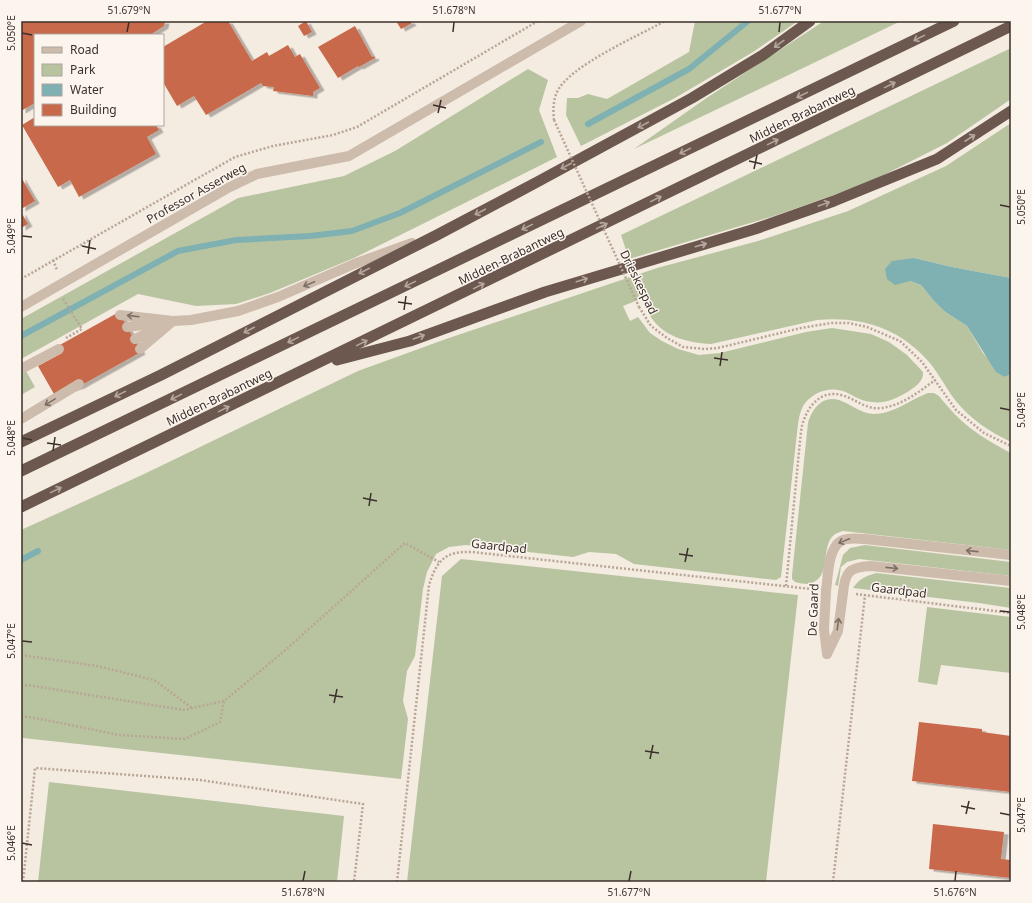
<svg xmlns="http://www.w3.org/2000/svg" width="1032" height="903" font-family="'Noto Sans',sans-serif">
<defs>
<filter id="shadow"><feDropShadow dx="4.5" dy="2.5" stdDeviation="0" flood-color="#0004"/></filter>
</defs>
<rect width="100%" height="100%" fill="#f4ebe1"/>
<!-- green -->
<g fill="#b8c4a0">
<path d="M695,21H798L753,52L675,98L581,146L566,115L567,98H578L588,94L607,99L689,52Z"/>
<path d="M824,21H901L634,149L705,99Z"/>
<path d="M1011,48V99L947,143L868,183L774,216L629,259L621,235Z"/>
<path d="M528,69L548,80L539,110L557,157L354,258L270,293L236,304L196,306L138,294L21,359V319L238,198L344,176L395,151Z"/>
<path d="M1011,123V278L952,267L914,258L910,281L921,285L934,301L944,311L967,326L983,353L1005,377L1011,374V442C990,432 970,419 955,400C946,388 939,374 929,362C899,328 862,316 817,320L711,344C687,343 661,336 649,314L654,309L648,296L623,306L630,321L638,317L650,333L662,341L678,349L699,355L720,353L806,332L832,328L871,334L889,342L907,355L923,372C924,381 916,386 909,391C898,398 885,404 872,402C860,401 853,395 843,391C828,386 811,393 803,406C800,412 799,418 798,424L781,577L776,580L634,564L616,554L589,552L573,557L466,545L449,547L436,554L427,572L423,589L415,656L407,671L403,701L408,719L401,779L23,738L21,750V530L142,475L358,371L446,339L657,268L758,241L848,211L946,166Z"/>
<path d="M26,371L35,387L21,395V376Z"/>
<path d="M928,393H934L939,396C962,425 979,436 1011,453V550L843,531C840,532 836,533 834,535C819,547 834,580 807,584C804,584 799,583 795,582L792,579V575L808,423C812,409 822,395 839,400C851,404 860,413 873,414C894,414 909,400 928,393Z"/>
<path d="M865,545L1011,562V576L859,559L847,562L841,567L838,586L835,585L843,555L850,548Z"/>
<path d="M461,559L798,595L766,882H407L442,576Z"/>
<path d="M876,573L1011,588V608L979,603L853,588C859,579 866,576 876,573Z"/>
<path d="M927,607L1011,617V673L941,665L937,685L918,682Z"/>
<path d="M49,782L344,816L337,882H38Z"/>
</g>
<!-- water -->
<path fill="#7fb0b2" d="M914,258L952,267L1011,278V374L1005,377L996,372L967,326L944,311L934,301L921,285L910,281L895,285L887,279L885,269L892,261Z"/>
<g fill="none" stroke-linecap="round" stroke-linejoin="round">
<!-- stream -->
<g stroke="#7fb0b2" stroke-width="6">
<path d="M588,124L689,69L748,21"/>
<path d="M21,336L178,251L236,240L310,236L352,231L400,213L541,142"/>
<path d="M21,560L38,551"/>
</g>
</g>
<!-- building -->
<g fill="#c8694b" filter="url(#shadow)">
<path d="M21,21H165L164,26L150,35H35V103L21,111Z"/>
<path d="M207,21H228L252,61L267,52L269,56L288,45L295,57L300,54L320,88L313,92V96L273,91L274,87L263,86L261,83L206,115L194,96L177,106L163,82V47Z"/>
<path d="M306,21L312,32L304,36L298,26Z"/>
<path d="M396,21H410L412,23L401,29Z"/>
<path d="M355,26L372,57L374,56L375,58L359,67L358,66L338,78L318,47Z"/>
<path d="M35,117V125H156L159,130L147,137L156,154L79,197L70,180L58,187L22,125Z"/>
<path d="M21,177L35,201L21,209Z"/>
<path d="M21,212L28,224L21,228Z"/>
<path d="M119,312L141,352L80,386L54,394L38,366L62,353L58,346Z"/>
<path d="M919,722L982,729V732L1011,736V792L912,781Z"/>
<path d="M933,824L1004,832L1001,859L1011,860V878L929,869Z"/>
</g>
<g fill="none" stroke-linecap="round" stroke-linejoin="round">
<!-- path -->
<g stroke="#b9a596" stroke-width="2.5" stroke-dasharray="2 2" stroke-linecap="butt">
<path d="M554,120C553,111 553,101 557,92C569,66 638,36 665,21"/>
<path d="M53,260L57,270"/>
<path d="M21,279L235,157L273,146L333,135L357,127L538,21"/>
<path d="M63,299L82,329L66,338"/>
<path d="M639,307L651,326L667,338L683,347L705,349L718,348L801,328L831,323H849L867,327L900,341L922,362L956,410L984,433L1011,446"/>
<path d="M786,586L800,441C801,434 801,426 804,420C809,404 823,390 841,395C855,398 865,410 881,408C901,406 919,392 935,380"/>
<path d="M856,594L1011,613"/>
<path d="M21,655L97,666L154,680L192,708"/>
<path d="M21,686L27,685L184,710L224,701L282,653L405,543L439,562"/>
<path d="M21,716L46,720L119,735L185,739L220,722L224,701"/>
<path d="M23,882L35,768L200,780L363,804L354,882"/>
<path d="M397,882L429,585C437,560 445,551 472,552L811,589"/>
<path d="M833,882L865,595"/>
</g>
<!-- service -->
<g stroke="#cdbbac" stroke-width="10">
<path d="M120,315L173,321"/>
<path d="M127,327L159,323"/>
<path d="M135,339L160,327"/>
<path d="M140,349L173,321L191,320L238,311L278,297L354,264L412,243"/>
<path d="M21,369L59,349"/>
<path d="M21,419L79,384"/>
<path d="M826,591L824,629L827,654"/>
<path d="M827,654L838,631L843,593"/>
</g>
<!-- minor -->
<g stroke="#cdbbac" stroke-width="10">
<path d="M826,591C828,577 828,548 841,541C848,537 857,539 865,539L1011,555"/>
<path d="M843,593C845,572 849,567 871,566L1011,581"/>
</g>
<!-- tertiary -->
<path stroke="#cdbbac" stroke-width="10" d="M21,307L228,188L257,174L349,156L581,21"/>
<!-- trunk -->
<g stroke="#6c584f" stroke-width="11">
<path d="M337,360L410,341L545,292L755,229L834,201L937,159L1011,111"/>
<path d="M21,442L161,375L437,235L539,181L692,98L763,55L810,21"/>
<path d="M21,471L954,21"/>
<path d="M21,507L1011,26"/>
</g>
<!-- path-bridge -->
<path stroke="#b9a596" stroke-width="2.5" stroke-dasharray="2 2" stroke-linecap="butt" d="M554,120L639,307"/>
</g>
<!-- one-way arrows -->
<defs><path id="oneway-shaft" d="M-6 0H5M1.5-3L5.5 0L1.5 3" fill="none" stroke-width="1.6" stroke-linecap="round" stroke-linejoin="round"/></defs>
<g stroke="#b4a69e">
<use href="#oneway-shaft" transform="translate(919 38) rotate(154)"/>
<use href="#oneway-shaft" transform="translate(779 44) rotate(144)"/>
<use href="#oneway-shaft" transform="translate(890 85) rotate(-26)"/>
<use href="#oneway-shaft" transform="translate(802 95) rotate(154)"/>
<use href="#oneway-shaft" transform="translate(643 125) rotate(152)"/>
<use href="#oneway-shaft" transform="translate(970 138) rotate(-33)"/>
<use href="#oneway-shaft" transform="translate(773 142) rotate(-26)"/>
<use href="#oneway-shaft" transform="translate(685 151) rotate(154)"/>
<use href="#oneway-shaft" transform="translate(566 166) rotate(152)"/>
<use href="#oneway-shaft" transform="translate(656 199) rotate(-26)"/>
<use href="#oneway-shaft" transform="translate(824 204) rotate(-20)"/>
<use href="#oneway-shaft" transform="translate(480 212) rotate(152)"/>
<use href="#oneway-shaft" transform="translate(602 226) rotate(-26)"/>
<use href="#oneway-shaft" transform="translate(527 227) rotate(154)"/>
<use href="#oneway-shaft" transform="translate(701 245) rotate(-16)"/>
<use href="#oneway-shaft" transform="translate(364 271) rotate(153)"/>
<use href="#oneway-shaft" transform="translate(582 280) rotate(-17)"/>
<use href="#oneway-shaft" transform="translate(410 284) rotate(154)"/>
<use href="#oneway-shaft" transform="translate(479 286) rotate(-26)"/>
<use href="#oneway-shaft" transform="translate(249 330) rotate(153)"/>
<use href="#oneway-shaft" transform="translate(419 337) rotate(-20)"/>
<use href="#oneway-shaft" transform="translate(293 340) rotate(154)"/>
<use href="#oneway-shaft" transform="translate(362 343) rotate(-26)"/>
<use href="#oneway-shaft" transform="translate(120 394) rotate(154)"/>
<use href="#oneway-shaft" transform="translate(176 397) rotate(154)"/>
<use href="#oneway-shaft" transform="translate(224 409) rotate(-26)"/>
<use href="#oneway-shaft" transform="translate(56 490) rotate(-26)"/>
</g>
<g stroke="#7d6f65">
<use href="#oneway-shaft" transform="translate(309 284) rotate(157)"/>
<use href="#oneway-shaft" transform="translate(133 316) rotate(-173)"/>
<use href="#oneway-shaft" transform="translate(50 402) rotate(149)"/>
<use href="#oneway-shaft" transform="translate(844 541) rotate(158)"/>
<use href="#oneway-shaft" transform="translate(972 551) rotate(-174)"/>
<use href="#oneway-shaft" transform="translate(892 568) rotate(6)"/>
<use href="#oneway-shaft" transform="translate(838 624) rotate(-82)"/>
</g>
<!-- ticks -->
<path fill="none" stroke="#3b302b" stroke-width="1.5" d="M127,32L129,22M453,32L454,22M779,32L780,22M22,33L32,35M433,105L446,108M438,113L441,100M749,161L762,164M754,169L757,155M1000,205L1010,207M22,236L32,237M82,246L96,249M88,254L90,240M398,302L412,304M404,310L406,296M714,358L728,360M720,366L722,352M1000,408L1010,410M22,438L32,440M47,443L61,445M53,451L55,437M363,498L377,501M369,506L371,493M679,554L693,556M685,562L688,548M1000,611L1010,612M22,641L32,642M329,695L343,697M334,703L337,689M645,751L659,753M650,759L653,745M961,806L975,809M1000,813L1010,815M966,814L969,801M22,843L32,845M303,881L305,871M629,881L631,871M955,881L956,871"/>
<g text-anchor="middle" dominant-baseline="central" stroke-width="3" stroke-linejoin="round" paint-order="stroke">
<!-- street labels -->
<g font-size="12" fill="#3b302b" stroke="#fbf5ee">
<text transform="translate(802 114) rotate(-26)">Midden-Brabantweg</text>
<text transform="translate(196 193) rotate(-29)">Professor Asserweg</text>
<text transform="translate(511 256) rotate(-26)">Midden-Brabantweg</text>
<text transform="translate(639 282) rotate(64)">Drieskespad</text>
<text transform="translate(219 397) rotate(-26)">Midden-Brabantweg</text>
<text transform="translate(499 546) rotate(6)">Gaardpad</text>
<text transform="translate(899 590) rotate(7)">Gaardpad</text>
<text transform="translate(813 610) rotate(-88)">De Gaard</text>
</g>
</g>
<!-- border -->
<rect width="1032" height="903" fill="none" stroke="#fbf5ee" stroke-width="44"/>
<!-- legend -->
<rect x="34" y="34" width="130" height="92" fill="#fbf5ee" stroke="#aea6a0"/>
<rect x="42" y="47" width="20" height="6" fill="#cdbbac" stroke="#aea6a0"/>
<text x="70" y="54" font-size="12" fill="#3b302b">Road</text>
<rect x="42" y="64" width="20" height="12" fill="#b8c4a0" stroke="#aea6a0"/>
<text x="70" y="74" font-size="12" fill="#3b302b">Park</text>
<rect x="42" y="84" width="20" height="12" fill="#7fb0b2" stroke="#aea6a0"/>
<text x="70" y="94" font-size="12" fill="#3b302b">Water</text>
<rect x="42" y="104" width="20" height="12" fill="#c8694b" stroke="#aea6a0"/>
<text x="70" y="114" font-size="12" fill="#3b302b">Building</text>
<rect x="22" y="22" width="988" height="859" fill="none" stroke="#3b302b" stroke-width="1.5"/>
<g font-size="10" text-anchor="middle" fill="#3b302b">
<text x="129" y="14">51.679°N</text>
<text x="454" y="14">51.678°N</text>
<text x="780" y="14">51.677°N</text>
<text transform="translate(11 33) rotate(-90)" y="4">5.050°E</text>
<text transform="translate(1021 207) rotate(-90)" y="4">5.050°E</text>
<text transform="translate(11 236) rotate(-90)" y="4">5.049°E</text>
<text transform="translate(1021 410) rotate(-90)" y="4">5.049°E</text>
<text transform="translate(11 438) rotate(-90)" y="4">5.048°E</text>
<text transform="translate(1021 612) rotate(-90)" y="4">5.048°E</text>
<text transform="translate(11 641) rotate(-90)" y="4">5.047°E</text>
<text transform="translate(1021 815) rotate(-90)" y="4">5.047°E</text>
<text transform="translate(11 843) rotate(-90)" y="4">5.046°E</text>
<text x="303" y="896">51.678°N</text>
<text x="629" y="896">51.677°N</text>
<text x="955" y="896">51.676°N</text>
</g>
</svg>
